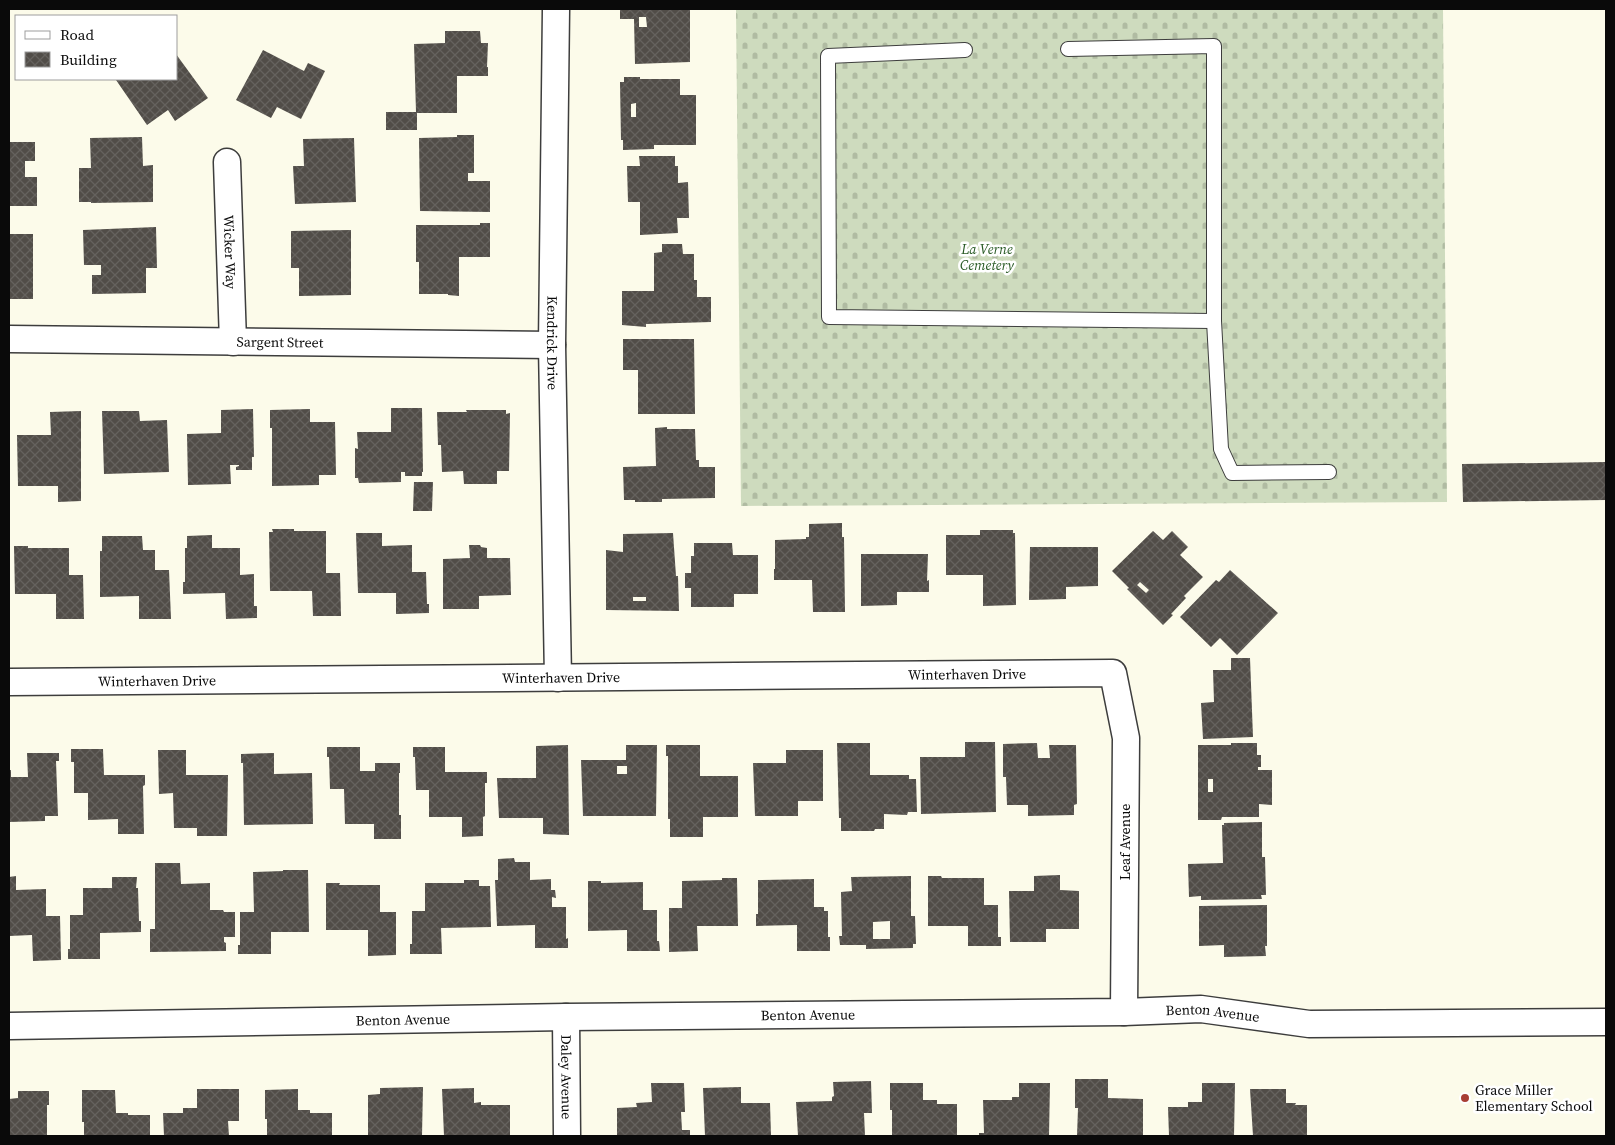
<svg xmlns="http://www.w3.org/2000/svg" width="1615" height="1145" font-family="'Source Serif 4',serif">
<defs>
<pattern id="cemetery-stones" width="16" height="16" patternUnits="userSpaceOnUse" patternTransform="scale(1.25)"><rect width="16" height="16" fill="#cedbbe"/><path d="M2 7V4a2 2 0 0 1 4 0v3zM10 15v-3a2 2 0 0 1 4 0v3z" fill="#b0bba2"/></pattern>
<pattern id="building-cross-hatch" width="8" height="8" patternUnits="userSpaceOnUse" patternTransform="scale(1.25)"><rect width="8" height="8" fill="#514d48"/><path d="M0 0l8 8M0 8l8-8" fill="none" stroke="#65625e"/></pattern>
</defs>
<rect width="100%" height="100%" fill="#fcfbea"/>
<!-- cemetery -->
<path fill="url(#cemetery-stones)" d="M736,9H1443L1447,502L741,506Z"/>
<!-- building -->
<g fill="url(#building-cross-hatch)" fill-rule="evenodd">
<path d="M620,9H690V62L635,64L634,19H620ZM639,17H646L647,27H639Z"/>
<path d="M445,31H480L481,43H488L487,67H488V76H457V113H417V130H386V112H416L414,44L445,43Z"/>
<path d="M263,50L304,71L308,63L325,71L301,119L277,107L271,118L236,100Z"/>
<path d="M176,54L208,98L175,121L168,110L147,125L116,80L117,79H176Z"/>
<path d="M624,77H640V79H680V95H696V145H654V149L623,150V140H621L620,82H624ZM636,103V117H631V104Z"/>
<path d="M457,135H474V173H468V181H490V212L420,211L419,138L457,137Z"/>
<path d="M142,137L143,166L153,165V202L91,203V202H79V168H91L90,138Z"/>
<path d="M354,138L356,202L295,204L293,166H304L303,139Z"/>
<path d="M9,142H35V161H25V177H37V206H9Z"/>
<path d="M639,156H675V166H678V183L688,182L689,218H677L678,233L640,235V202H628L627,166H640Z"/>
<path d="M480,223H490V257H459V296L448,295V294H419V262H416V225H480Z"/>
<path d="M156,227L157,268H146V293L92,294V275H101V265H84L83,230Z"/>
<path d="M351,230V295L299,296V268H291V231Z"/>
<rect x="9" y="234" width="24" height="65"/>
<path d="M662,244H682L683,254H694V280H697V297H711V322L646,324V327L622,325V291H654V253L662,252Z"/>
<path d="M623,339H694L695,414H638V370H623Z"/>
<path d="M391,408H422L423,472H422V476H405V472H401V482L359,483L358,478H355V448L358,449L357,432H391Z"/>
<path d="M253,409L254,457H252V470H236V467L239,466V465H230L231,484L188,485L187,434L221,433V410Z"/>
<path d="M310,409V422H335L336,475H319V485L272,486V428H270V410Z"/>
<path d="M466,410H506V414L510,413L509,471H497V484H464L463,471L442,472L441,445H438L437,412H467Z"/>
<path d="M81,411V501L58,502V486H18L17,435H51L50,412Z"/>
<path d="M102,411H139L140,421L167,420L169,472L104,474Z"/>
<path d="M667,427V429H695L696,460H699V467H715V498L662,499V502H635V500H624L623,467L656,466L655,428Z"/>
<path d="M1606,462V500L1463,502L1462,464Z"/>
<path d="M414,482H433L432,511H413Z"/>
<path d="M842,523V537H844L845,612H813L812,580H774V569H775V540L806,539V537H809V524Z"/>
<path d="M272,529H294V531H326V573H340L341,616H313L312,591H270L269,532H273Z"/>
<path d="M980,530H1013V533H1015L1016,605L983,606V575H946V535H980Z"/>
<path d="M1153,531L1163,540L1172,531L1188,547L1180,555L1203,577L1184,596L1186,598L1171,614L1173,615L1163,625L1127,589L1129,588L1112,571ZM1140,582L1149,590L1146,593L1137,585Z"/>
<path d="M356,533H382V546L412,545V572H426L427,604H429V613L396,614V593H358Z"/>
<path d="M673,533L676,576H678L679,611L606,610V550L623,552V534ZM633,597H646V601H633Z"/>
<path d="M212,535V548H240V575L254,574V606H257V618L226,619L225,593L183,594V582H185V548H187V536Z"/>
<path d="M102,536H142L143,550H155V570H169L171,619H139V596L100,597V551H102Z"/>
<path d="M694,543H732L733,555H758V594H734V607H691V588H685V573H691V556H694Z"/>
<path d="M469,545H480L481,547L487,548V558H510L511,595L479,596V609H443V559L470,558Z"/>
<path d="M14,546H28V548H69V575H83L84,619H56V594H15Z"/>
<path d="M1030,547H1098V586L1066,587V599L1029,600Z"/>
<path d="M861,554H928L927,581L929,580V592H897V605L861,606Z"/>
<path d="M1230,570L1278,613L1237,655L1220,638L1211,647L1180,617L1216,580L1219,582Z"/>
<path d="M1231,658H1250L1253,737L1203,739L1201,703L1214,702L1213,670H1231Z"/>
<path d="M965,742H995L996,812L921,814L920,757H965Z"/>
<path d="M837,743H870V775H909V779H916L917,812H908L907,815L884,814V829H875L874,831H841V818H839Z"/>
<path d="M1037,743L1038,758H1050L1049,745H1076L1077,804L1074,805V815L1028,816V805H1007L1006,777H1003V744Z"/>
<path d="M1231,743H1257V755H1261V767H1258V770H1272V805L1259,804V817H1222L1221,820H1198V745H1231ZM1208,779H1213V792H1208Z"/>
<path d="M568,745L569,835L543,834V818H499L497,778H536V746Z"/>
<path d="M626,745H657L656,816H583L581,760H626ZM617,766H627V774H617Z"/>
<path d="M666,745H700V776H738V817H703V837H670V819H668V756H666Z"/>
<path d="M327,747H360V771H375V763H400V773H399V815H401V839H374V824H345L344,789H330L329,757H327Z"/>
<path d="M413,747H445V772H487V783H485V816L483,817V836L462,837V817H429V790H416L415,757H413Z"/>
<path d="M71,749H103L104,775H145V785L143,786L144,834H118V819L88,820V793H74V762H71Z"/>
<path d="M158,750H186V775H228L227,836H197V828H174L173,793L159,794Z"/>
<path d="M786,750H823V801H798V816H755L753,763H786Z"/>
<path d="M27,753H59V761H56L58,816H45V821L9,822V770H11V777H28Z"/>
<path d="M274,753V774L312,773L313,824L244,825L243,763H241V754Z"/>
<path d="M1262,822V857H1265L1266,895H1261L1262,899L1201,900V896L1189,897L1188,864L1223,863L1222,825H1224V823Z"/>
<path d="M514,858L515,862H530V880L551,879V890H555L556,898L552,897V907H566V939L568,938V948H535V925L497,926L495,880H498V859Z"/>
<path d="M155,863H180L181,884L210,883V910H223L224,912H235V937H224V942L226,943V951L150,952V929H155Z"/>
<path d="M283,870H308L309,932H271V954H238V945H240V912H254L253,872L283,871Z"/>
<path d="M1060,875V890L1079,891V929H1046V942H1010L1009,891H1034V876Z"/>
<path d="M16,876V890L46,889V916H60L61,960L33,961L32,935L9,936V877Z"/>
<path d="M911,876V916H915L916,944H913V948L866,949V945H840L839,936H842L841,892L852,891L851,877ZM890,921V939H873V922Z"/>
<path d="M928,876H941L942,878H984V905H998V937H1001V946H968V926H928Z"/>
<path d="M112,877H137L136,888H138L139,921H141V932L100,933V959H68V949H70V915H83V888H112Z"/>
<path d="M722,878H737L738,926H697L698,951L669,952V908H682V881L722,880Z"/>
<path d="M814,879V907H824V911H828V937H830V951H797V925L756,926V914H758V880Z"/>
<path d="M464,880H479V886H490L491,927L441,928L442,954H410V944H412V911H425V883H464Z"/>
<path d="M588,881H601V883L643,882V910H657V941H659L660,951H627V930L588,931Z"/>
<path d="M326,883H340L339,885H380V912H396V955L368,956V930H326Z"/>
<path d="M1267,905V946H1265L1266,956L1224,957V945L1199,946V906Z"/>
<path d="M1075,1079H1108V1098L1143,1099V1136H1077L1078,1108H1075Z"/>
<path d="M871,1081L872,1113H864L865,1136H798L796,1102L832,1101V1097L834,1096L833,1082Z"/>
<path d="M651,1083H684L685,1112H681L682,1130H690V1136H617V1108L637,1107L636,1103L652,1102Z"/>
<path d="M890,1083H923V1100H937V1104H957V1136H892V1110H890Z"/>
<path d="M1019,1083H1050L1049,1136H979V1133H984L983,1100H1012V1097H1019Z"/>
<path d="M1202,1083H1235L1234,1136H1169L1168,1107H1188V1102H1202Z"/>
<path d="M423,1087L422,1136H368V1095L380,1094V1088Z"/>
<path d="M741,1087V1103H770L771,1136H705L703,1088Z"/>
<path d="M474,1088V1103L481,1102V1105H510V1136H444L442,1089Z"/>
<path d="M197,1089H239V1121H228L229,1136H164L163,1113H183V1108H197Z"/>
<path d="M298,1089V1110H310V1113H332V1136H267V1119H265V1090Z"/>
<path d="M1250,1089H1286V1103H1296L1295,1105H1307V1136H1253Z"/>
<path d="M82,1090H115L116,1113H128V1115H150V1136H84V1122H82Z"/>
<path d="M18,1091H49V1105H47V1136H9V1099L18,1098Z"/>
</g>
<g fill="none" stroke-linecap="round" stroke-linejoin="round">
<defs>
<g id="service">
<path d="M1068,49L1214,46V321L1221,449L1232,473L1329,472"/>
<path d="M965,50L828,56L829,317L1214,321"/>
</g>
<g id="minor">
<path id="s1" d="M556,9L552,345L558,678"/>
<path id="s2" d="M227,162L233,342"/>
<path id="s3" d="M9,339L552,345"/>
<path id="s4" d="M9,682L1113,673L1126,738L1124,1012"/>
<path id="s5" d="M566,1017L567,1136"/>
<path id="s6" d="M9,1026L566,1017L1124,1012L1201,1009L1309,1024L1606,1022"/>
</g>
</defs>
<!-- service casing -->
<use href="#service" stroke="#3d3d3d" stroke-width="16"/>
<!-- minor casing -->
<use href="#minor" stroke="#3d3d3d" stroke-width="29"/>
<!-- service -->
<use href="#service" stroke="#fff" stroke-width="14"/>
<!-- minor -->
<use href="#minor" stroke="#fff" stroke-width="26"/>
</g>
<!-- markers -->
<circle fill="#a83e34" stroke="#fff" stroke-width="2" cx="1465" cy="1098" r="5"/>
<g text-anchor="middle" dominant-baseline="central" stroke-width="5" stroke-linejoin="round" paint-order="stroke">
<!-- park labels -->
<g font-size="14" font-style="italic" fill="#275923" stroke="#fff">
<text x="987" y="249">La Verne<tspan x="987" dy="16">Cemetery</tspan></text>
</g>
<!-- street labels -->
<g font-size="14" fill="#0a0a0a" stroke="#fff">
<text stroke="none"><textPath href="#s2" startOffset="90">Wicker Way</textPath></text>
<text stroke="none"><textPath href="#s3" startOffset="271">Sargent Street</textPath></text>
<text stroke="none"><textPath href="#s1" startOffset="334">Kendrick Drive</textPath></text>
<text stroke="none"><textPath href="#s4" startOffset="958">Winterhaven Drive</textPath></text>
<text stroke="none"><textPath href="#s4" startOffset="552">Winterhaven Drive</textPath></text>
<text stroke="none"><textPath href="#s4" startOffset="148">Winterhaven Drive</textPath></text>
<text transform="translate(1125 842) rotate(-90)">Leaf Avenue</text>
<text stroke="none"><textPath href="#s6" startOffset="1204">Benton Avenue</textPath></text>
<text stroke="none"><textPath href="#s6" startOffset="799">Benton Avenue</textPath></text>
<text stroke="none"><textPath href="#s6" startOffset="394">Benton Avenue</textPath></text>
<text stroke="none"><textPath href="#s5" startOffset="60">Daley Avenue</textPath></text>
</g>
<!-- poi labels -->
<g font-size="14" fill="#0a0a0a" stroke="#fff" text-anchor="start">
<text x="1475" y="1090">Grace Miller<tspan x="1475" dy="16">Elementary School</tspan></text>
</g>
</g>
<!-- border -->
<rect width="1615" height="1145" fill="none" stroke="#0a0a0a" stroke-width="20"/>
<!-- legend -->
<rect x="15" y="15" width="162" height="65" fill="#ffffff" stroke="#9d9d9d"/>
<rect x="25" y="31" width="25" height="8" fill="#ffffff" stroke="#9d9d9d"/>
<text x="60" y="40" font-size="15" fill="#0a0a0a">Road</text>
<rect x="25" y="52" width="25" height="15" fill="url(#building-cross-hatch)" stroke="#9d9d9d"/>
<text x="60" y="65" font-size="15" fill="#0a0a0a">Building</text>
</svg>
